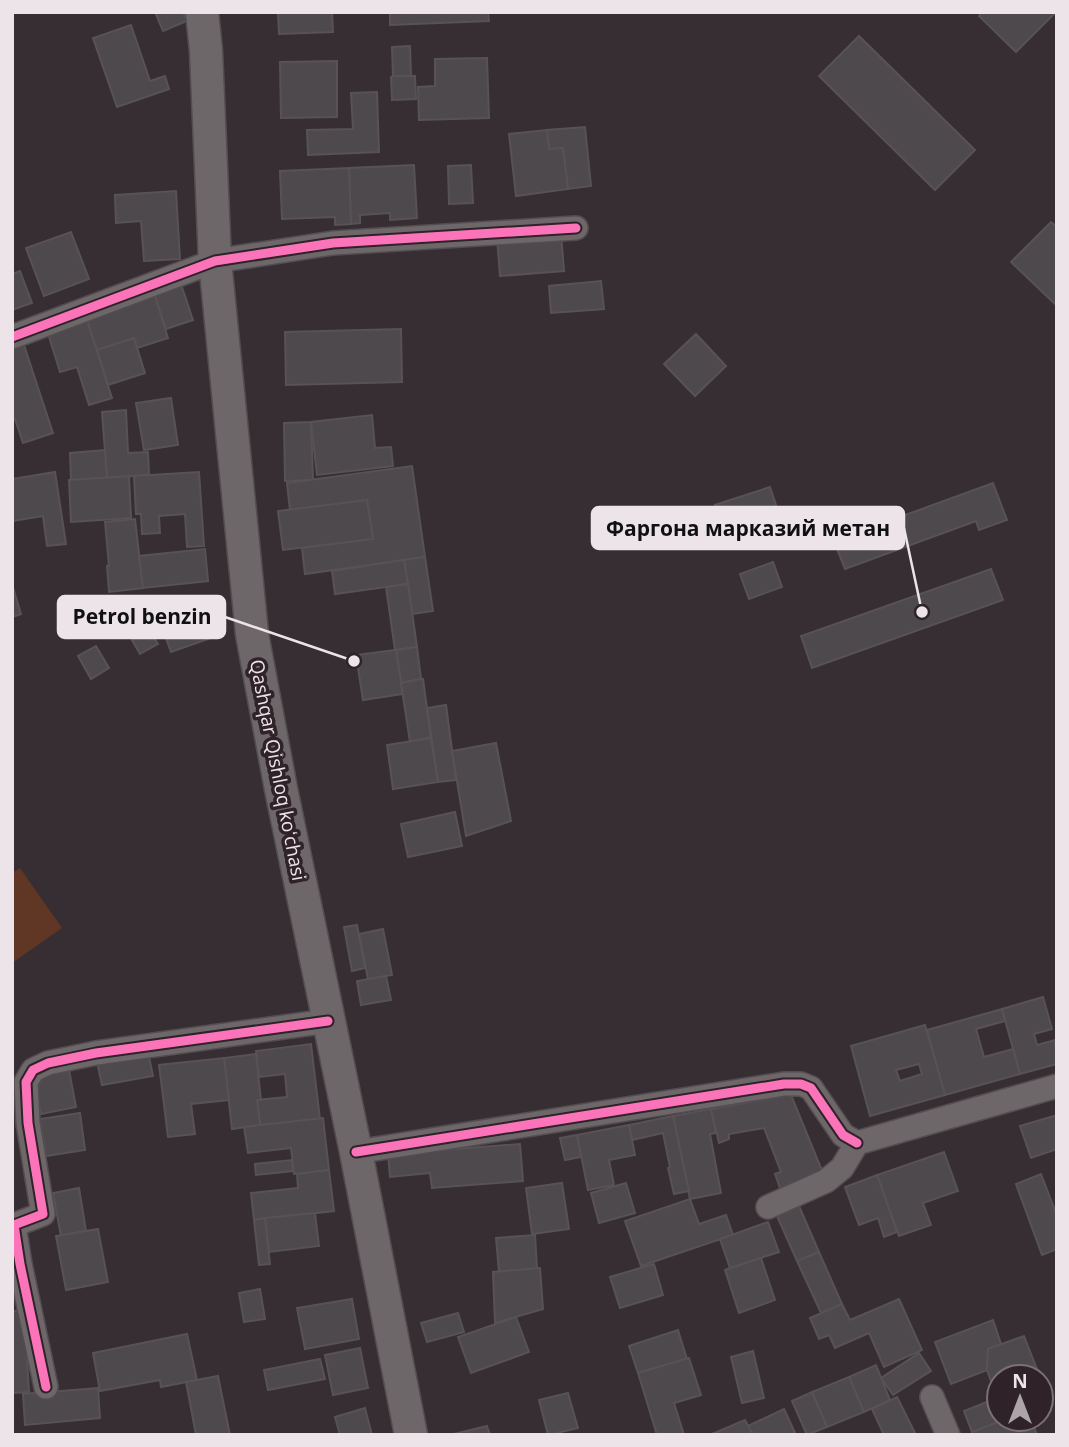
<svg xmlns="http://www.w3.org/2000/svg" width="1069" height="1447" font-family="'Open Sans',sans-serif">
<rect width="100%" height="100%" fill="#362e32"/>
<!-- green -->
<path fill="#603624" d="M20,868L62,928L12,963V873Z"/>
<!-- building -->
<g fill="#4e494d" stroke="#585256" stroke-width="2" fill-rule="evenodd">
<path d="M155,12H183L187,21L163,31Z"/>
<path d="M278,12H332L333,32L279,34Z"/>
<path d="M390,12H488L489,21L390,25Z"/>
<path d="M982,12H1056L1016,52L979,16Z"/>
<path d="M131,25L150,81L165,76L169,89L117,107L93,38Z"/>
<path d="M859,36L975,150L935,190L819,76Z"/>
<path d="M410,46L411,76H393L392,47Z"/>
<path d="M487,58L489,118L419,120L418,87L435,86V59Z"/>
<path d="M337,61V117L281,118L280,62Z"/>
<path d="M393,76H415L416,99L392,100L391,77Z"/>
<path d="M377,92L379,152L308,155L307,130L353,129L351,93Z"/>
<path d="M585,127L591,186L568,189L563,148L549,149L547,130Z"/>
<path d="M547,130L549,149L563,148L568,189L516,196L509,134Z"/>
<path d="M414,165L417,218L390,220V213L360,215V223L351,224L349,168Z"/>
<path d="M471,165L473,203L449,204L448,166Z"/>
<path d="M349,168L351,224L335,225V217L282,219L280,171Z"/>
<path d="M176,191L180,259L144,261L141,221L116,223L115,195Z"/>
<path d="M1051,222L1057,227V306L1011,262Z"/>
<path d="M71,232L89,279L44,296L26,248Z"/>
<path d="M561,233L564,271L500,276L497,238Z"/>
<path d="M20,271L32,303L12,310V274Z"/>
<path d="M601,281L604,309L551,313L549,286Z"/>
<path d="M181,284L193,320L166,329L154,293Z"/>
<path d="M154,293L168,338L137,348L134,338L97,350L85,314Z"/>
<path d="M85,314L112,398L89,405L77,367L60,372L46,327Z"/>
<path d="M401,329L402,382L286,385L285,332Z"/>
<path d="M696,334L726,366L695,396L664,364Z"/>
<path d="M134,338L145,373L108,385L97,350Z"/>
<path d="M22,339L53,433L23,443L15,419H12V342Z"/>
<path d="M171,398L178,445L144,450L136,403Z"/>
<path d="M126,410L128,453L148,452L149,475L107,478L102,412Z"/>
<path d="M372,415L375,448L391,447L393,466L317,475L311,422Z"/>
<path d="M311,422L313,480L285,481L284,423Z"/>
<path d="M105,450L107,478L71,480L70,453Z"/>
<path d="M412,466L425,557L305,574L302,548L373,539L367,500L290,510L287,483Z"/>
<path d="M55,472L66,544L47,546L43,516L12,521V479Z"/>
<path d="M199,472L204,546L187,547L185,514L159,516L160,533L142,534L141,514H136L134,476Z"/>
<path d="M129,476L131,518L71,522L69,480Z"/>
<path d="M993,483L1007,520L979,530L976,521L845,569L834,541Z"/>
<path d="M770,487L783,526L729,544L715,505Z"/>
<path d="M367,500L373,539L283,550L278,511Z"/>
<path d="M135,519L143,588L109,592L107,566H109L105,522Z"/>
<path d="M205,549L208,581L143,588L139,556Z"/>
<path d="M425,557L433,611L412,614L404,560Z"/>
<path d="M404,560L408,584L335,594L332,571Z"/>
<path d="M773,562L782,587L749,599L740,574Z"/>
<path d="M991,569L1003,600L812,668L801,636Z"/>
<path d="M12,584L21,614L12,617Z"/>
<path d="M408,584L417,647L395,650L386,587Z"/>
<path d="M199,598L214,637L171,652L157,613Z"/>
<path d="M149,630L158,644L140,654L132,640Z"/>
<path d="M96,646L109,668L91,679L78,656Z"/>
<path d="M417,647L421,679L401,683L396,650Z"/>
<path d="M395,650H396L403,694L363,700L356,655Z"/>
<path d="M421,679H423L431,738L410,742L401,683Z"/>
<path d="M446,705L456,780L438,782L427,708Z"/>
<path d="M431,738L438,782L393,789L387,745Z"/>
<path d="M496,743L511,821L466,836L452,751Z"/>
<path d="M455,812L462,846L408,857L401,824Z"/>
<path d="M357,925L365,968L352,971L344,927Z"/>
<path d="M383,929L392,975L368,979L359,934Z"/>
<path d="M386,976L391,1000L361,1005L357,981Z"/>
<path d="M1043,997L1052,1029L1034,1034L1037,1045L1055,1040L1057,1064L1020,1074L1002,1009Z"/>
<path d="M1002,1009L1005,1021L976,1029L984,1057L1013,1049L1020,1074L945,1095L927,1030Z"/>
<path d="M925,1025L945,1095L870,1116L851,1046ZM919,1064L922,1074L900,1081L896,1070Z"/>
<path d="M311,1044L320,1119L260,1125L257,1100L287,1097L285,1074L259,1077L256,1051Z"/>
<path d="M148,1052L153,1076L102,1085L97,1062Z"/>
<path d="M256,1054L261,1100H257L260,1125L232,1129L224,1058Z"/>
<path d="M224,1058L229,1100L191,1104L195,1134L168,1137L159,1065Z"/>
<path d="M69,1070L76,1107L41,1114L34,1077Z"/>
<path d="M791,1095L823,1173L780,1188L775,1174L781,1172L764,1128L729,1134V1139L719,1143L711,1109Z"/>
<path d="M711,1109L716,1133L710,1134L721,1193L690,1199L673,1116Z"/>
<path d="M80,1113L85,1150L46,1156L40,1119Z"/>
<path d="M1057,1115V1149L1031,1158L1020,1126Z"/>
<path d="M673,1116L689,1191L674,1194L668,1168L670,1167L663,1133L632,1140L629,1125Z"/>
<path d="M323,1118L329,1170L294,1174L291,1148L248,1153L244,1127Z"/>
<path d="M629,1125L635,1155L609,1160L614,1185L588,1190L577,1135Z"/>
<path d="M577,1135L581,1157L565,1160L560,1138Z"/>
<path d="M520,1144L523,1181L432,1188L430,1173L390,1177L388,1154Z"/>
<path d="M944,1152L958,1191L923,1203L931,1225L899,1236L877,1175Z"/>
<path d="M292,1160L293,1171L256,1175L255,1164Z"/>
<path d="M329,1170L334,1211L254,1220L251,1193L298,1188L297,1174Z"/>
<path d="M1041,1174L1057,1216V1249L1042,1255L1016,1184Z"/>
<path d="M877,1175L897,1232L884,1237L878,1218L859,1225L845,1187Z"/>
<path d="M562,1183L569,1229L532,1234L526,1188Z"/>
<path d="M626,1183L635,1213L599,1223L591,1193Z"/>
<path d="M79,1188L86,1231L61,1236L53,1193Z"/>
<path d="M690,1199L699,1224L726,1215L733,1235L641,1266L625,1221Z"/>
<path d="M799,1206L819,1252L797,1261L777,1216Z"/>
<path d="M315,1213L319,1246L269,1252L265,1218Z"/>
<path d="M265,1218L270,1264L259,1265L254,1220Z"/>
<path d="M768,1222L779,1252L730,1268L720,1239Z"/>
<path d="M98,1229L108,1282L66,1290L56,1236Z"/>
<path d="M535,1235L537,1269L499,1272L496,1238Z"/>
<path d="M819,1252L842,1304L821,1313L797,1261Z"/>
<path d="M761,1258L775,1300L739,1313L725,1270Z"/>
<path d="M654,1264L663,1295L620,1308L610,1277Z"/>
<path d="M540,1268L543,1309L495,1323L493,1272Z"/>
<path d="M260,1289L265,1319L244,1322L239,1293Z"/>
<path d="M352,1299L359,1339L305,1349L297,1308Z"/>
<path d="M899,1299L922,1350L884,1367L869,1333L835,1348L829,1335L819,1339L810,1318L842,1304L850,1320Z"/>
<path d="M24,1310L29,1392L12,1393V1311Z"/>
<path d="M458,1313L464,1332L427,1342L421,1323Z"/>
<path d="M516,1317L529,1352L471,1373L458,1337Z"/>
<path d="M993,1320L1001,1344L988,1349L987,1370L951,1384L935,1342Z"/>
<path d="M678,1330L687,1359L638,1373L629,1346Z"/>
<path d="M187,1334L197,1380L161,1387L160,1380L100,1391L93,1353Z"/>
<path d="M1024,1336L1040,1377H999V1419H1006L972,1432L964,1411L997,1398L987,1370L988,1349Z"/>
<path d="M360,1348L368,1388L333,1395L325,1355Z"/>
<path d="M753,1351L764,1398L742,1403L731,1357Z"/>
<path d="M919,1353L931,1371L893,1395L881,1378Z"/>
<path d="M689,1358L701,1395L674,1403L684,1435H657L638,1373Z"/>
<path d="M320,1359L325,1379L268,1390L264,1370Z"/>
<path d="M876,1365L890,1400L864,1412L849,1377Z"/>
<path d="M218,1376L230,1435H196L186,1382Z"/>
<path d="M849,1377L864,1412L827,1427L812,1392Z"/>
<path d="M1041,1381L1049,1403L1041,1406Z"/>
<path d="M98,1388L100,1418L25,1425L23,1394Z"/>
<path d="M812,1392L827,1427L807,1435L792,1401Z"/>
<path d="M568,1393L578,1428L548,1435L539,1400Z"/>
<path d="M897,1397L916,1435H884L872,1409Z"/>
<path d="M365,1408L372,1435H340L335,1417Z"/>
<path d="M784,1409L796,1435H753L748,1426Z"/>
<path d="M1006,1419H1031L1037,1435H973L972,1432Z"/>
<path d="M745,1420L753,1435L712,1434Z"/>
<path d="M487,1426L490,1435H450Z"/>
</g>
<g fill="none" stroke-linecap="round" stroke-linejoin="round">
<defs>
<g id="minor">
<path d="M12,337L215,261L333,243L576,228"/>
<path d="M356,1152L784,1084H801L811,1088L843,1135L857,1143"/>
<path d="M768,1207L826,1181L842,1168L857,1143L1057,1086"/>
<path d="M46,1387L20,1264L14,1225L43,1214L28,1123L26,1082L33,1070L48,1063L96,1053L328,1021"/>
<path d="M932,1397L948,1435"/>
</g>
<path id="secondary" d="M202,12L206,51L215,261L252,634L281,789L356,1152L411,1435"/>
</defs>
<!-- minor casing -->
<use href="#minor" stroke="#534d50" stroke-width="26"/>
<!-- secondary casing -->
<use href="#secondary" stroke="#534d50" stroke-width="35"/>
<!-- minor -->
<use href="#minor" stroke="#6d676a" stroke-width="23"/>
<!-- secondary -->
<use href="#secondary" stroke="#6d676a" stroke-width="32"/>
<defs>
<g id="cycleway">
<path d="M12,337L215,261L333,243L576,228"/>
<path d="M356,1152L784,1084H801L811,1088L843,1135L857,1143"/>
<path d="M46,1387L20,1264L14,1225L43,1214L28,1123L26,1082L33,1070L48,1063L96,1053L328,1021"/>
</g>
</defs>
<!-- cycleway casing -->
<use href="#cycleway" stroke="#2f2229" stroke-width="13"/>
<!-- cycleway -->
<use href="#cycleway" stroke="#fb73b8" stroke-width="9"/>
</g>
<g text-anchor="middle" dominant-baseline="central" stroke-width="7" stroke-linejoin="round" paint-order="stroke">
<!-- street labels -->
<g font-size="19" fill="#ede4e9" stroke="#2f2229">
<text transform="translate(278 770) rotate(79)">Qashqar Qishloq koʻchasi</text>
</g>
</g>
<!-- callouts -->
<path fill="none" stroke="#ede4e9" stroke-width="2.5" d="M922 612L904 528M354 661L225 617"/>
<g fill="#ede4e9" stroke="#2f2229" stroke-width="2.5">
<circle cx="922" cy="612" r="7"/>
<circle cx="354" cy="661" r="7"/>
</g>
<g fill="#ede4e9" stroke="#ede4e9" stroke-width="2.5">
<rect x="592" y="507" width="312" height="42" rx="7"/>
<rect x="58" y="596" width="167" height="42" rx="7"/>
</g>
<g font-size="21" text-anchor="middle" font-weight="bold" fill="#111">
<text x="748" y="536">Фаргона марказий метан</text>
<text x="142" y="624">Petrol benzin</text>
</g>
<!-- border -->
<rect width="1069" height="1447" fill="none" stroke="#ede4e9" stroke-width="28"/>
<!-- north arrow -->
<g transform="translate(1020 1398)"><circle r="33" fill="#2f2229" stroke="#7b7076" stroke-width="2"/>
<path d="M0-5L12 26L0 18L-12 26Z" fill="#ada4a9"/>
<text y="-10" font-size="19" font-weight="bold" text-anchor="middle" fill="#ede4e9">N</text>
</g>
</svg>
